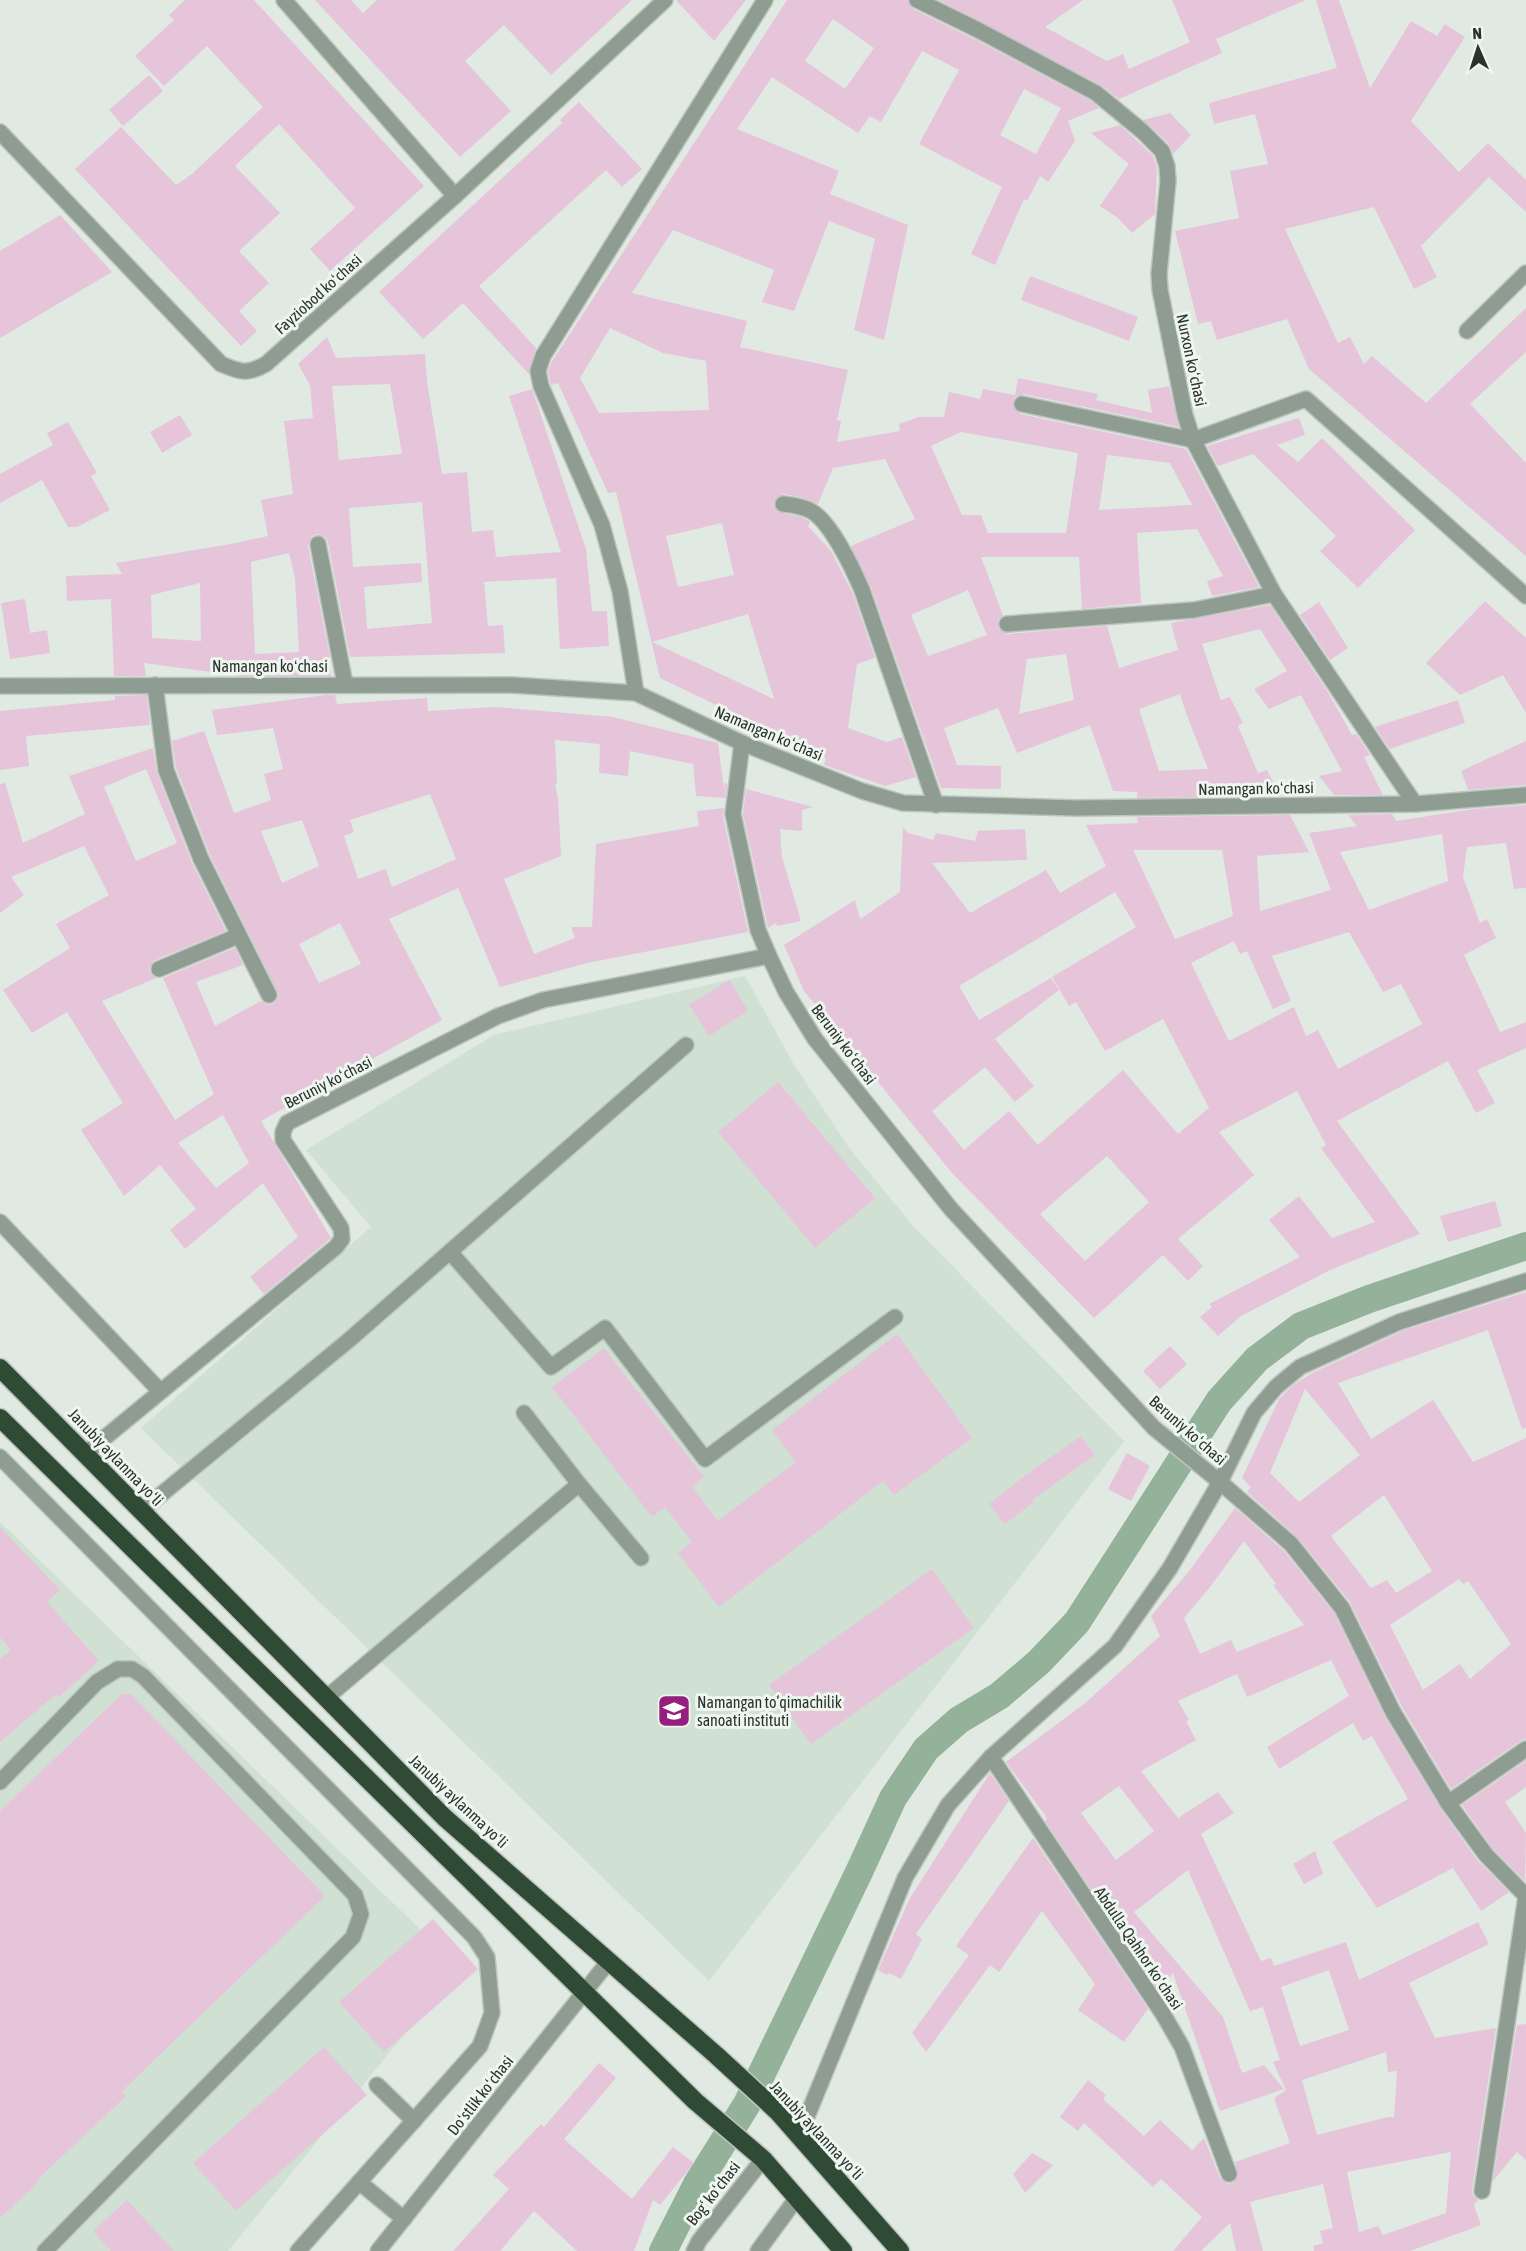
<svg xmlns="http://www.w3.org/2000/svg" width="1526" height="2251" font-family="'Asap Condensed',sans-serif">
<rect width="100%" height="100%" fill="#e0e9e2"/>
<!-- built -->
<g fill="#d0e0d3">
<path d="M745,976L793,1063L849,1148L914,1227L1124,1441L709,1981L141,1428L371,1227L306,1150L494,1035Z"/>
<path d="M0,1522L459,1967L228,2251H0Z"/>
</g>
<g fill="none" stroke-linecap="round" stroke-linejoin="round">
<!-- canal -->
<path stroke="#94b29a" stroke-width="28" d="M663,2251L697,2184L747,2104L860,1870L893,1798L926,1749L959,1720L999,1696L1039,1662L1077,1622L1219,1401L1257,1359L1301,1326L1369,1299L1526,1246"/>
</g>
<!-- building -->
<g fill="#e6c5db" fill-rule="evenodd">
<path d="M185,0H254L424,186L330,271L310,249L355,208L279,124L235,166L280,213L239,251L269,283L239,311L257,331L241,346L75,169L121,127L176,185L192,174L263,107L207,46L164,86L135,56L174,20L169,15Z"/>
<path d="M315,0H351L363,13L377,0H632L551,75L504,25L465,61L511,111L460,157Z"/>
<path d="M676,0H746L714,41Z"/>
<path d="M787,0H907L913,9L974,39L1091,101L1099,108L1068,121L1075,141L1048,182L1040,176L1027,201L1024,199L995,265L971,254L1002,187L919,144L959,70L922,51L881,122L870,116L858,133L772,77L737,129L839,171L830,194L908,225L884,340L854,330L875,239L829,221L794,311L762,302L774,270L673,230L632,293L747,321L740,347L848,370L837,420L841,421L837,442L900,431L899,424L919,417H944L949,392L980,399L983,389L1015,395L1018,378L1098,394L1096,400L1152,413L1148,390L1169,386L1179,427L1024,394L1015,397L1013,406L1020,414L1186,449L1259,587L1212,596L1207,581L1223,576L1197,529L1137,533L1141,603L1082,609L1079,557H981L1003,615L998,620L999,629L1008,634L1107,626L1119,668L1178,650L1171,623L1270,605L1329,694L1352,735L1356,734L1370,755L1364,757L1383,795H1334L1319,776L1342,771L1301,695L1269,709L1254,689L1287,671L1260,629L1202,644L1221,700L1230,697L1243,723L1238,726L1258,773L1267,770L1280,796L1137,798V792L1113,791L1090,725L1017,753L998,708L944,728L957,765L1001,766V789L941,788L871,587L851,546L915,519L885,459L833,468L818,504L803,498L784,494L776,498L773,504L778,512L801,517L810,522L808,526L831,551L853,594L875,658L857,664L848,728L887,742L902,737L916,777L885,786L827,766L824,765L826,758L660,678L616,492L608,493L558,383L551,385L548,372L551,363ZM833,19L874,48L845,89L805,61ZM1024,89L1061,108L1036,154L1000,135ZM610,328L663,353L706,361L709,410L599,413L580,378ZM961,432L1078,453L1066,533H988L981,515H962L931,446ZM1107,455L1170,463L1192,505L1099,510ZM722,523L734,575L678,587L666,536ZM968,590L987,635L928,656L911,615ZM748,614L774,699L652,642ZM1066,654L1074,700L1019,714L1027,659ZM1180,694L1186,713L1208,769L1159,771L1139,709Z"/>
<path d="M939,0H1083L1045,27L1107,61L1123,54L1129,69L1190,42L1172,0H1306L1216,39L1222,53L1119,99L1101,85Z"/>
<path d="M1316,0H1339L1370,88L1411,21L1437,36L1445,24L1465,37L1411,121L1459,172L1488,143L1526,180V212L1489,177L1421,246L1437,277L1414,289L1374,207L1285,229L1338,343L1350,337L1364,364L1372,356L1426,403L1526,308V352L1470,404L1526,463V556L1309,369L1287,319L1217,340L1211,321L1198,324L1175,231L1239,218L1230,171L1268,164L1255,114L1214,124L1209,103L1337,68Z"/>
<path d="M149,75L163,91L123,126L109,110Z"/>
<path d="M579,102L642,169L622,187L606,170L479,286L536,348L529,374L463,303L423,339L379,292L562,123L560,120Z"/>
<path d="M1170,113L1191,135L1173,154L1169,144L1143,120Z"/>
<path d="M1120,125L1153,156L1157,168L1155,214L1132,233L1118,218L1100,206L1129,164L1091,133Z"/>
<path d="M60,215L112,272L0,338V251Z"/>
<path d="M1030,276L1138,317L1129,341L1021,300Z"/>
<path d="M327,337L336,358L425,354L427,382L442,474L467,472L472,532L493,530L496,557L561,552L509,396L532,389L586,549L592,611H607L609,646L560,649L556,578L484,582L488,626L503,625L505,653L350,657L328,542L325,537L317,534L311,537L308,546L330,657H328L331,676H241L144,663L146,676H114L111,599L67,601L66,576L122,574L116,563L231,544L268,536L261,500L293,494L284,421L313,418L310,385L298,364ZM390,384L402,454L339,460L332,386ZM422,502L432,623L367,629L364,587L422,582L421,563L353,567L349,508ZM289,553L295,578L299,652L255,654L251,562ZM200,583L201,641L152,638L151,595Z"/>
<path d="M180,415L192,435L162,453L150,432Z"/>
<path d="M1299,418L1305,435L1277,445L1298,462L1322,438L1415,530L1358,588L1320,551L1336,536L1253,454L1218,466L1207,446Z"/>
<path d="M68,422L97,473L91,476L110,510L77,527H68L42,480L0,503V474L53,445L47,433Z"/>
<path d="M25,599L30,633L47,630L50,653L10,659L1,603Z"/>
<path d="M1485,601L1526,638V713L1503,675L1460,695L1426,663Z"/>
<path d="M1319,602L1348,648L1330,660L1300,615Z"/>
<path d="M147,695L150,725L26,736L29,766L0,770V711L115,700V696Z"/>
<path d="M326,695H335L337,704L427,698L428,711L495,707L613,717L718,743L725,797L724,783L727,784L725,801V798L696,796L693,764L630,751L628,776L599,773L600,744L555,740L557,784H555L558,798L561,856L504,879L534,954L575,938L571,927H592L596,844L699,826L697,811L724,808L723,816L748,932L587,963L500,987L458,888L389,919L442,1020L261,1121L331,1238L264,1294L250,1277L298,1237L263,1183L185,1249L170,1230L196,1209L160,1165L124,1196L81,1130L123,1103L67,1012L32,1033L3,990L70,948L56,924L109,895L84,846L11,877L24,895L0,913V784L5,783L23,843L85,814L69,776L153,748L157,773L192,863L226,931L155,960L149,968L150,973L156,978L102,1001L175,1120L214,1094L163,978L235,948L243,965L196,982L215,1026L261,1001L268,1005L273,1004L277,1000L279,995L210,855L176,768L172,741L204,731L234,813L271,800L264,774L283,769L273,728L217,735L212,710ZM146,769L177,843L136,861L104,787ZM430,794L456,859L392,887L386,869L358,879L344,836L354,832L350,820ZM302,820L319,866L282,883L261,831ZM340,923L361,964L319,983L299,944ZM223,1115L249,1163L216,1188L178,1143Z"/>
<path d="M1458,700L1465,723L1390,749L1375,727Z"/>
<path d="M1526,741V785L1468,790L1461,771Z"/>
<path d="M746,789L813,807L802,810V831L780,829L782,857L801,921L777,926L776,923L768,928L743,814Z"/>
<path d="M1526,805V888L1514,889L1506,843L1467,847L1463,877L1480,923L1487,919L1496,938L1464,955L1500,1032L1526,1022V1048L1477,1070L1495,1103L1476,1113L1448,1061L1337,1121L1420,1234L1332,1269L1241,1316L1218,1336L1200,1317L1212,1307L1209,1304L1300,1257L1269,1220L1299,1196L1332,1238L1375,1222L1321,1148L1326,1145L1297,1091L1219,1132L1254,1175L1178,1239L1203,1266L1188,1281L1163,1255L1094,1318L952,1173L804,991L784,945L855,900L860,919L900,892L903,827L908,833L933,840L936,833L975,841L978,831L1025,829L1027,860L932,863L970,913L1046,870L1060,893L1106,866L1086,825L1138,823L1137,817L1290,815L1309,852L1257,856L1260,911L1331,890L1309,833L1357,826L1348,815L1392,814L1396,821L1474,809ZM1442,834L1448,881L1369,910L1340,852ZM1133,850H1222L1233,916L1175,939ZM1115,892L1136,927L1052,977L1069,1006L1076,1002L1105,1051L1163,1019L1209,1108L1178,1134L1123,1070L1038,1145L1009,1111L964,1150L932,1111L985,1067L1015,1102L1034,1086L995,1039L1059,990L1051,978L979,1020L959,986ZM1349,932L1383,992L1401,984L1422,1024L1338,1069L1318,1030L1306,1036L1294,1007L1229,1041L1191,963L1234,941L1240,954L1247,951L1273,1009L1291,1001L1272,956ZM1107,1156L1149,1202L1085,1261L1040,1214Z"/>
<path d="M729,980L748,1011L709,1036L689,1005Z"/>
<path d="M778,1082L875,1198L815,1248L718,1132Z"/>
<path d="M1495,1201L1502,1226L1448,1242L1440,1216Z"/>
<path d="M1526,1292V1428L1522,1429L1488,1330L1338,1383L1371,1439L1433,1400L1473,1462L1526,1438V1739L1520,1741L1451,1789L1402,1707L1350,1602L1298,1538L1247,1492L1251,1487L1242,1478L1279,1399L1293,1385L1314,1372L1405,1330ZM1305,1389L1360,1455L1299,1502L1270,1473ZM1384,1495L1432,1571L1396,1593L1387,1580L1371,1588L1331,1536ZM1459,1579L1463,1584L1468,1581L1511,1644L1470,1679L1460,1664L1423,1690L1390,1625Z"/>
<path d="M897,1334L972,1438L894,1495L883,1481L719,1607L678,1553L692,1542L665,1507L652,1517L552,1387L604,1348L704,1477L692,1487L718,1521L796,1462L772,1430Z"/>
<path d="M1170,1346L1187,1364L1160,1389L1143,1371Z"/>
<path d="M1081,1436L1095,1455L1032,1500L1034,1502L1005,1524L989,1504L1031,1471Z"/>
<path d="M1127,1453L1150,1466L1131,1501L1108,1489Z"/>
<path d="M1235,1508L1284,1551L1334,1613L1385,1717L1440,1808L1478,1861L1509,1892L1481,1911L1453,1868L1377,1908L1332,1842L1408,1799L1372,1736L1363,1741L1353,1723L1279,1769L1267,1747L1349,1696L1331,1660L1247,1697L1237,1674L1178,1701L1189,1720L1186,1721L1196,1740L1141,1771L1178,1818L1218,1792L1234,1813L1201,1834L1261,1961L1271,1958L1274,1966L1346,1942L1359,1980L1478,1922L1489,1944L1409,1983L1435,2038L1496,2028L1472,2190L1473,2195L1478,2200L1474,2205L1481,2225L1410,2251H1314L1313,2246L1323,2243L1320,2231L1333,2228L1323,2184L1250,2202L1263,2251H1236L1230,2223L1201,2251H1173L1202,2217L1161,2179L1153,2187L1084,2123L1078,2131L1060,2117L1088,2080L1106,2095L1103,2099L1144,2136L1160,2120L1192,2150L1204,2138L1220,2178L1228,2184L1233,2183L1238,2176L1235,2162L1290,2143L1274,2098L1286,2090L1273,2062L1280,2060L1263,2007L1250,2011L1188,1870L1134,1912L1223,2017L1242,2073L1264,2065L1284,2089L1220,2111L1173,1973L1160,1992L1045,1821L1047,1818L1006,1762L1084,1704L1160,1636L1151,1616L1190,1570ZM1244,1541L1276,1584L1273,1585L1304,1625L1237,1652L1231,1640L1200,1654L1184,1618L1210,1587ZM1119,1786L1154,1831L1116,1860L1081,1813ZM1329,1970L1349,2030L1300,2046L1281,1987ZM1386,2052L1388,2072L1397,2071L1394,2117H1388L1317,2135L1302,2080ZM1451,2152L1446,2213L1383,2235L1378,2226L1359,2232L1347,2172Z"/>
<path d="M0,1527L60,1590L47,1602L99,1661L59,1697L56,1694L0,1742V1659L11,1650L0,1637Z"/>
<path d="M932,1569L974,1628L811,1744L769,1685Z"/>
<path d="M122,1694H131L325,1896L122,2091L126,2096L37,2180L39,2182L0,2218V1811Z"/>
<path d="M1526,1761V1787L1505,1802L1526,1833L1525,1881L1493,1849L1462,1805Z"/>
<path d="M990,1773L1009,1801L916,1934L922,1939L901,1979L889,1973L887,1975L878,1970L910,1898Z"/>
<path d="M1033,1838L1148,2009L1124,2042L1078,2010L1095,1984L1042,1911L999,1972L990,1965L926,2052L912,2033L969,1955L956,1946Z"/>
<path d="M1315,1851L1323,1874L1304,1884L1293,1864Z"/>
<path d="M433,1919L478,1969L384,2052L339,2002Z"/>
<path d="M1526,2024V2160L1517,2152L1493,2181L1517,2025Z"/>
<path d="M324,2047L367,2095L236,2211L193,2163Z"/>
<path d="M599,2063L616,2078L564,2139L632,2199L673,2147L694,2163L660,2205L653,2200L634,2251H577L534,2211L500,2251H453L509,2189L493,2175L541,2124L544,2127Z"/>
<path d="M1032,2153L1053,2165L1025,2193L1013,2174Z"/>
<path d="M127,2200L174,2251H111L93,2231Z"/>
</g>
<g fill="none" stroke-linecap="round" stroke-linejoin="round">
<defs>
<g id="minor">
<path d="M284,0L455,196"/>
<path d="M917,0L978,30L1096,93L1142,131L1162,151L1167,166L1168,181L1159,274L1160,290L1185,415L1193,440L1274,594L1415,804"/>
<path d="M0,132L221,364C240,372 247,375 266,364L455,196L665,0"/>
<path d="M1467,331L1526,273"/>
<path d="M1022,404L1193,440L1306,399L1526,596"/>
<path d="M783,504C792,505 802,506 811,511C831,522 853,569 862,590L936,805"/>
<path d="M318,544L345,684"/>
<path d="M1007,624L1194,610L1274,594"/>
<path d="M155,685L166,770L201,859L269,995"/>
<path d="M0,686L512,685L636,693L742,743L862,791L903,803L1076,808L1415,804L1526,795"/>
<path d="M636,693L620,591L602,525L541,386L538,371L543,356L765,0"/>
<path d="M742,743L733,814L758,930L769,956"/>
<path d="M159,969L238,936"/>
<path d="M0,1222L160,1391"/>
<path d="M450,1252L551,1367L605,1328L705,1459L895,1317"/>
<path d="M85,1454L336,1247L342,1239L341,1228L283,1140V1132L287,1123L498,1016L543,1000L769,956L786,992L815,1039L951,1209L1154,1428L1220,1482L1291,1544L1342,1608L1393,1712L1448,1803L1486,1855L1526,1896L1482,2191"/>
<path d="M0,1457L474,1937L487,1957L492,2013L480,2046L298,2251"/>
<path d="M579,1484L641,1558"/>
<path d="M141,1511L349,1340L686,1045"/>
<path d="M326,1698L579,1484L524,1413"/>
<path d="M991,1757L1163,2014L1182,2047L1229,2174"/>
<path d="M0,1782L97,1682L118,1669H132L143,1676L355,1895L361,1914L353,1937L45,2251"/>
<path d="M1448,1803L1526,1749"/>
<path d="M377,2085L414,2121"/>
<path d="M799,2136L905,1878L948,1805L991,1757L1115,1646L1170,1568L1220,1482L1254,1413L1276,1387L1300,1367L1399,1322L1526,1281"/>
<path d="M359,2182L404,2219"/>
<path d="M378,2251L609,1961"/>
<path d="M694,2251L699,2241L763,2159"/>
<path d="M758,2251L796,2199"/>
</g>
<g id="highway">
<path d="M0,1368L445,1818L716,2055L778,2112L900,2251"/>
<path d="M0,1418L695,2101L763,2159L843,2251"/>
</g>
</defs>
<!-- minor casing -->
<use href="#minor" stroke="#bcc4be" stroke-width="18"/>
<!-- highway casing -->
<use href="#highway" stroke="#bcc4be" stroke-width="21"/>
<!-- minor -->
<use href="#minor" stroke="#8f9c92" stroke-width="15"/>
<!-- highway -->
<use href="#highway" stroke="#2f4a35" stroke-width="18"/>
</g>
<!-- icons -->
<defs>
<symbol id="university-square" viewBox="-11 -11 22 22"><rect x="-9" y="-9" width="18" height="18" rx="4" fill="#941f7d" stroke="#edf7ef"/><path d="M0-5L7-2L0 1L-7-2ZM-4 1L0 2.5L4 1V4Q0 6-4 4Z" fill="#fff"/></symbol>
</defs>
<g fill-rule="evenodd">
<use href="#university-square" x="655" y="1692" width="38" height="38"/>
</g>
<g text-anchor="middle" dominant-baseline="central" stroke-width="6" stroke-linejoin="round" paint-order="stroke">
<!-- street labels -->
<g font-size="16" fill="#2d312e" stroke="#edf7ef">
<text transform="translate(318 294) rotate(-42)">Fayziobod koʻchasi</text>
<text transform="translate(1192 360) rotate(78)">Nurxon koʻchasi</text>
<text x="270" y="666">Namangan koʻchasi</text>
<text transform="translate(769 733) rotate(23)">Namangan koʻchasi</text>
<text transform="translate(1256 788) rotate(-1)">Namangan koʻchasi</text>
<text transform="translate(844 1044) rotate(53)">Beruniy koʻchasi</text>
<text transform="translate(328 1082) rotate(-27)">Beruniy koʻchasi</text>
<text transform="translate(1188 1430) rotate(41)">Beruniy koʻchasi</text>
<text transform="translate(116 1457) rotate(46)">Janubiy aylanma yoʻli</text>
<text transform="translate(459 1801) rotate(43)">Janubiy aylanma yoʻli</text>
<text transform="translate(1139 1948) rotate(56)">Abdulla Qahhor koʻchasi</text>
<text transform="translate(480 2095) rotate(-52)">Doʻstlik koʻchasi</text>
<text transform="translate(817 2130) rotate(47)">Janubiy aylanma yoʻli</text>
<text transform="translate(713 2193) rotate(-52)">Bogʻ koʻchasi</text>
</g>
<!-- poi labels -->
<g font-size="16" fill="#2d312e" stroke="#edf7ef" text-anchor="start">
<text x="697" y="1702">Namangan to‘qimachilik<tspan x="697" dy="18">sanoati instituti</tspan></text>
</g>
</g>
<!-- north arrow -->
<g transform="translate(1478 48) rotate(357)" stroke="#edf7ef" stroke-width="4.5" paint-order="stroke">
<path d="M0-4.5L10 22L0 15L-10 22Z" fill="#2d312e"/>
<text y="-9" font-size="16" font-weight="bold" text-anchor="middle" fill="#2d312e">N</text>
</g>
</svg>
